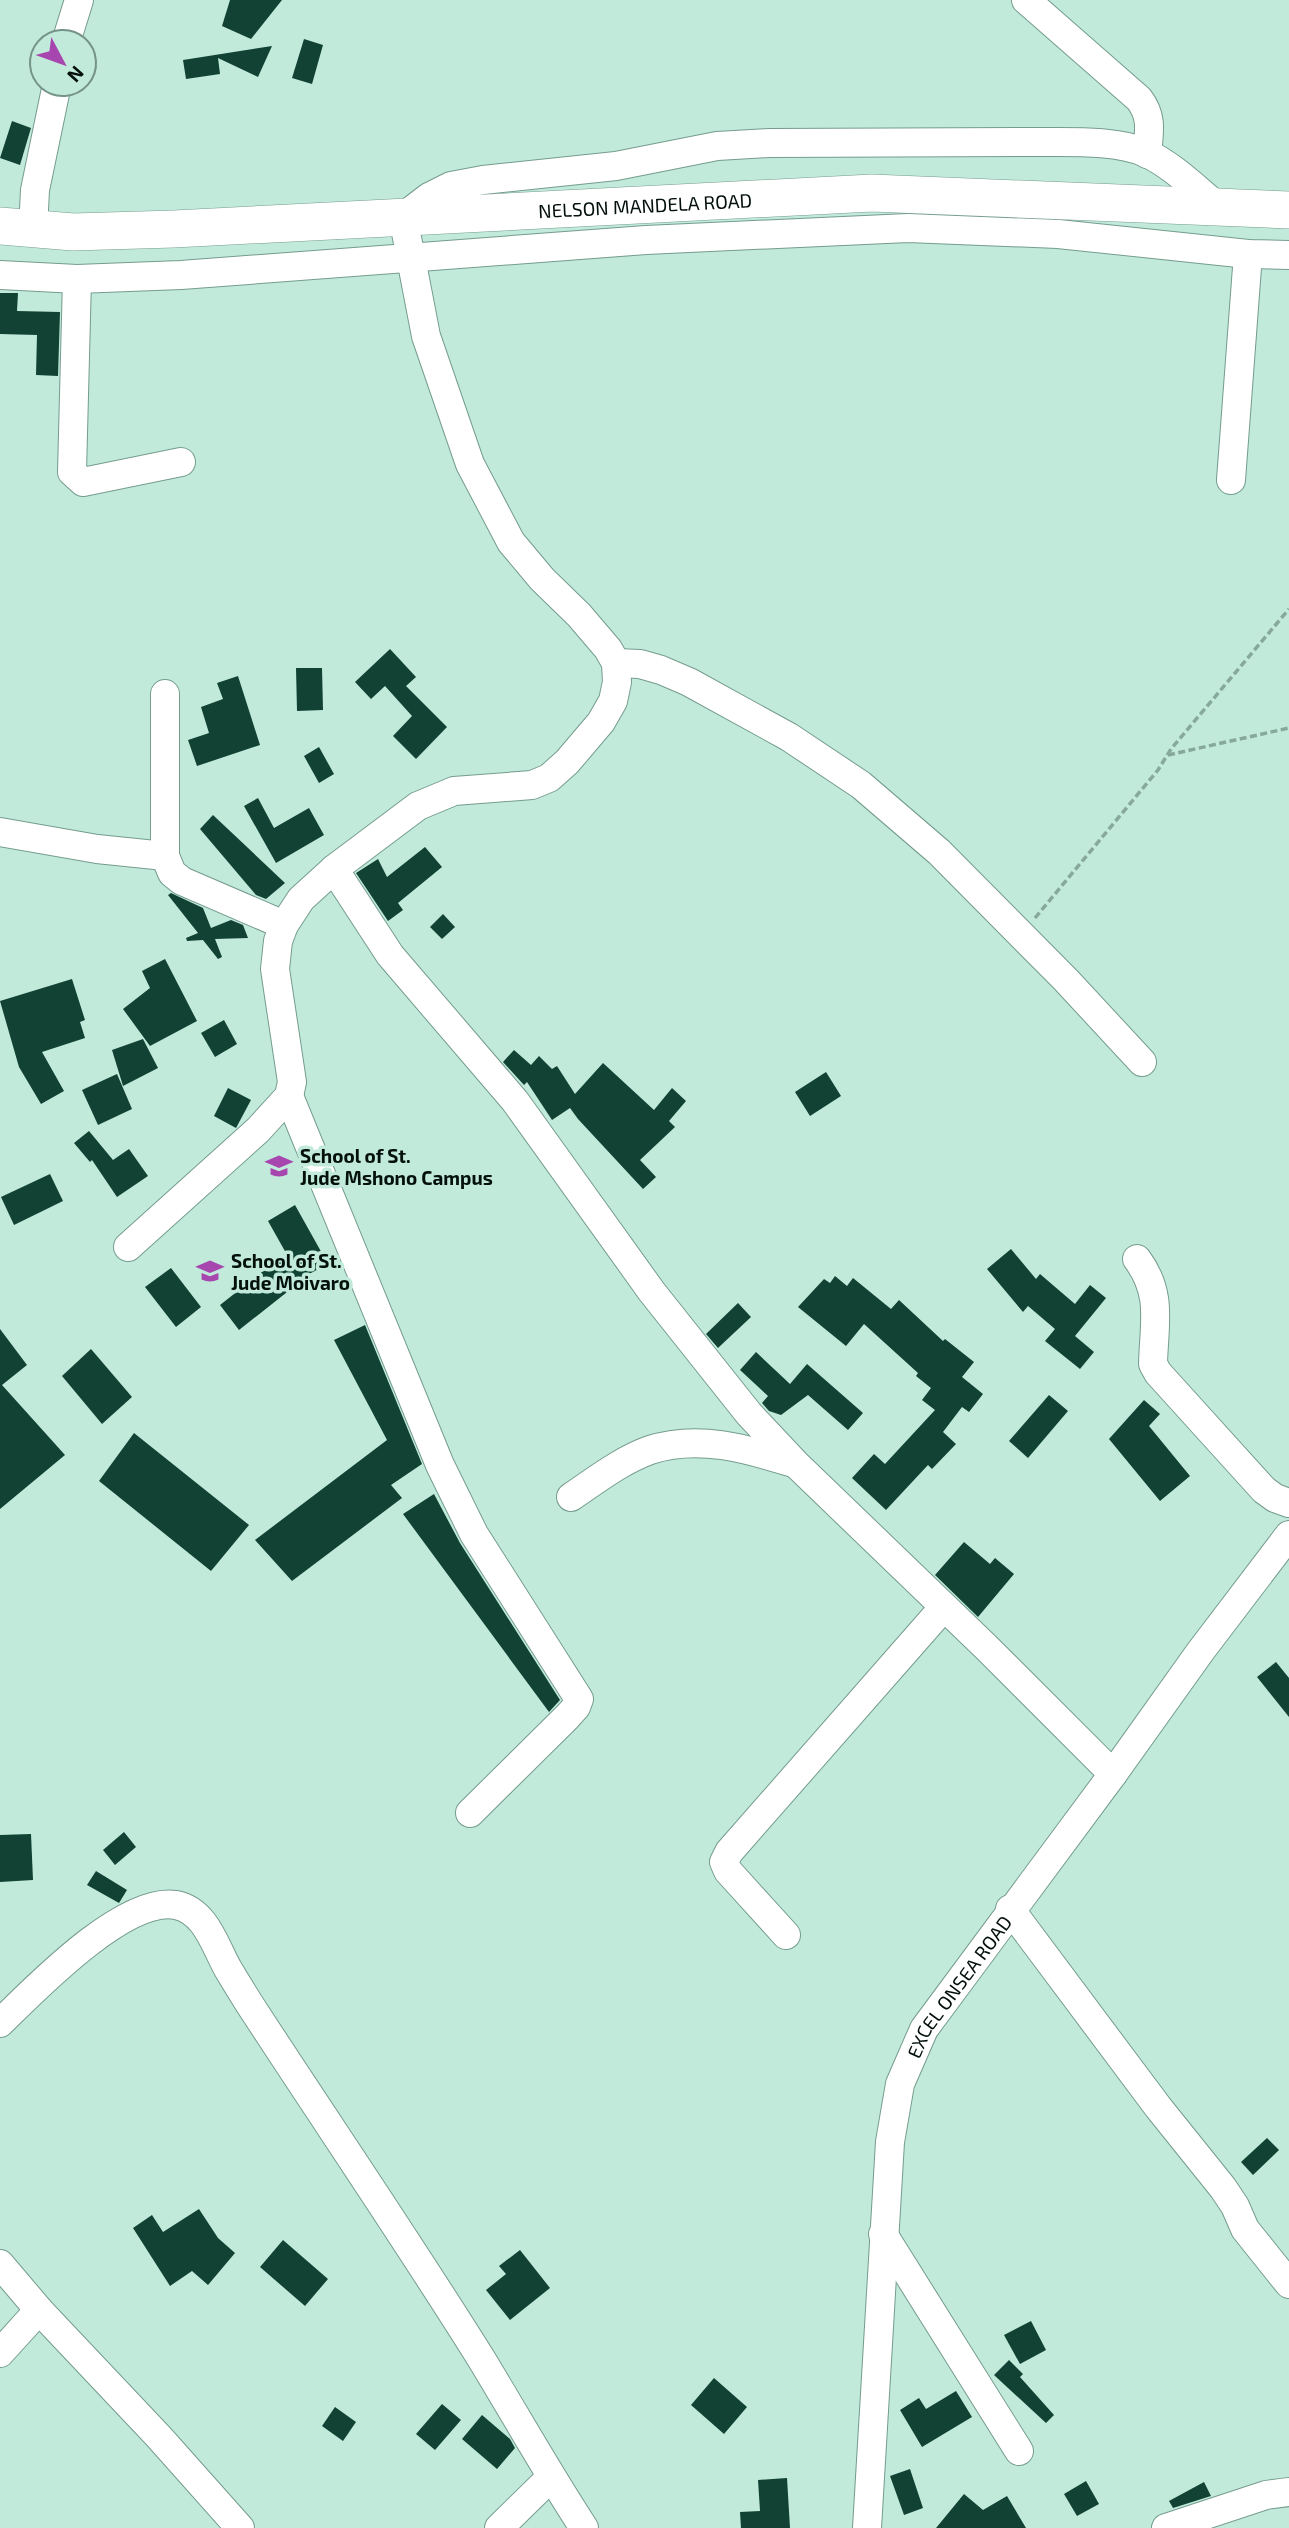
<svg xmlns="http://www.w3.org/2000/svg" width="1289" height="2528" font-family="'Exo 2',sans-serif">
<rect width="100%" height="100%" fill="#c1eadb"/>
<!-- building -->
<g fill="#114234">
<path d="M230,0H282L251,39L222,26Z"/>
<path d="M304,39L323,45L312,84L292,78Z"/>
<path d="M272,46L258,77L218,58L220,74L186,79L183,60Z"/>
<path d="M12,121L31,128L20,165L0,158Z"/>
<path d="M0,293H18L17,311L60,312L58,376L36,375L37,335L0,334Z"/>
<path d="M390,649L416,677L406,686L447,727L416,759L393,736L412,716L385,686L371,699L355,682Z"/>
<path d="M296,668H322L323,710L297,711Z"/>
<path d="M238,676L260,745L197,766L188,740L209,733L201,707L223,699L217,683Z"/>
<path d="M319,747L334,774L319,783L304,756Z"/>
<path d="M258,798L274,828L309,808L324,835L276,863L244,806Z"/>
<path d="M213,815L285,883L266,899L256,895L200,829Z"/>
<path d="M425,847L442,867L398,903L403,910L388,921L356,873L378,859L387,877Z"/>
<path d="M171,893L203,908L211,928L231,920L243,925L248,938L215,939L222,957L218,959L203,940L187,941L186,938L198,933L168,895Z"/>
<path d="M443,914L455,927L442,939L430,927Z"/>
<path d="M165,959L197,1021L150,1046L123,1009L150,988L142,971Z"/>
<path d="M72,979L85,1020L80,1022L85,1038L42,1052L64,1091L41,1104L19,1067L0,1001Z"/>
<path d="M224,1020L237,1044L215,1057L201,1033Z"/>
<path d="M143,1039L158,1068L123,1086L112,1050Z"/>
<path d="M514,1050L531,1065L539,1056L552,1069L557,1066L575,1094L603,1063L654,1110L672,1088L686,1101L669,1121L675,1127L640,1160L656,1177L643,1189L578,1119L570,1108L552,1120L527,1082L524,1085L503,1062Z"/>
<path d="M826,1072L841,1096L810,1116L795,1092Z"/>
<path d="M117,1074L132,1109L98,1125L82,1090Z"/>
<path d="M228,1088L251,1100L236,1128L214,1116Z"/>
<path d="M89,1131L113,1160L129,1149L148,1176L117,1197L92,1160L90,1162L74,1143Z"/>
<path d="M50,1174L63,1201L14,1225L1,1197Z"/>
<path d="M295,1205L328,1264L294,1282L296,1285L239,1330L220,1305L286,1253L268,1221Z"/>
<path d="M1011,1249L1036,1279L1040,1274L1075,1304L1090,1285L1106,1298L1075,1336L1094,1352L1080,1369L1045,1341L1055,1329L1028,1306L1023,1312L987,1269Z"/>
<path d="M171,1268L201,1307L176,1327L145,1287Z"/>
<path d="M835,1276L847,1286L853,1278L891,1309L899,1300L943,1341L945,1339L974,1362L962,1377L983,1394L969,1412L962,1407L943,1432L956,1444L932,1469L928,1465L886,1510L852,1478L874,1454L885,1464L935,1410L922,1400L931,1388L916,1376L918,1373L864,1324L846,1346L798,1307L824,1279L830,1283Z"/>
<path d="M738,1303L751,1317L718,1348L706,1334Z"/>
<path d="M365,1325L422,1464L391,1485L402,1498L292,1581L255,1540L387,1440L334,1340Z"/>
<path d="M0,1329L27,1365L2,1385L65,1455L0,1509Z"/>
<path d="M91,1349L132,1397L102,1424L62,1376Z"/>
<path d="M756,1352L790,1384L807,1364L863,1413L848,1430L808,1395L781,1415L769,1411L762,1403L768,1396L740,1370Z"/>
<path d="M1049,1395L1068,1411L1028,1458L1009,1441Z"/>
<path d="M1144,1400L1160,1414L1149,1426L1190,1476L1160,1501L1109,1439Z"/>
<path d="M134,1433L249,1525L211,1571L99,1481Z"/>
<path d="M434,1494L460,1543L560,1700L549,1712L403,1514Z"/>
<path d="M964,1542L990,1564L995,1558L1014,1574L978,1617L935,1575Z"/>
<path d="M1276,1662L1289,1678V1717L1257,1677Z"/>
<path d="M124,1832L136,1847L115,1865L103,1850Z"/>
<path d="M31,1834L33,1880L0,1882V1835Z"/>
<path d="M96,1871L127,1890L119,1903L87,1885Z"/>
<path d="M1267,2138L1279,2150L1253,2175L1241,2162Z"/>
<path d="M199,2209L218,2238L235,2253L208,2285L192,2271L170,2286L133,2228L152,2215L163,2232Z"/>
<path d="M283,2240L328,2279L305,2306L260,2267Z"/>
<path d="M520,2250L550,2288L510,2320L486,2290L506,2274L499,2266Z"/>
<path d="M1031,2321L1046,2350L1020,2364L1004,2335Z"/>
<path d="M1009,2360L1023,2374L1020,2377L1054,2415L1046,2423L994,2375Z"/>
<path d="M714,2378L747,2407L724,2434L691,2405Z"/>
<path d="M956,2391L972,2417L922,2447L900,2410L919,2398L926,2409Z"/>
<path d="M442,2404L461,2420L435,2450L416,2434Z"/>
<path d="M335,2407L356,2422L343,2441L322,2426Z"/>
<path d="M482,2415L510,2439L515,2448L497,2469L462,2439Z"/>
<path d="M910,2469L923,2508L904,2515L890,2476Z"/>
<path d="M787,2478L790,2528H741L740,2512L760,2511L758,2480Z"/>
<path d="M1086,2481L1099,2504L1077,2516L1064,2494Z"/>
<path d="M1204,2482L1211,2496L1173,2508L1169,2501Z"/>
<path d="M964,2494L983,2510L1007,2496L1026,2528H936Z"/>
</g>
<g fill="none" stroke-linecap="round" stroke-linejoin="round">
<defs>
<g id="minor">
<path d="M1026,0L1139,99C1153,117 1149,132 1147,154"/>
<path d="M66,42L79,0"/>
<path d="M33,229L35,190L57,84"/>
<path d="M0,275L77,279L181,275L646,240L908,228L1058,234L1248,254L1289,255"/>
<path d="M77,279L72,472L83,482L181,462"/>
<path d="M1231,480L1248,254"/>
<path d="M616,663L640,664L661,670L689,682L789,737L861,785L939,852L1066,980L1142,1062"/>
<path d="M165,694V856L172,873L182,881L284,925"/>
<path d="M0,832L97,849L165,856"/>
<path d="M334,869L390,955L515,1101L652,1292L749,1414L796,1464L987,1648L1113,1774"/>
<path d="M289,1096L440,1465L474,1534L579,1699L576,1707L567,1717L470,1813"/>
<path d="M128,1247L258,1130L289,1096L292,1082L275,969L278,941L284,925L301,899L334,869L418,806L454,791L532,785L549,778L567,762L601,722L613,701L617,682L616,663L608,649L579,615L542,579L511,542L470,464L426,336L403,217L429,197L451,186L483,180L616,166L717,146L769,143L1048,142C1077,142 1120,141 1146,153C1172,165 1195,188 1217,206"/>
<path d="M1137,1259C1163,1294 1154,1323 1153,1364L1158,1373L1264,1490L1275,1498L1289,1503"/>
<path d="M571,1497C596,1480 622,1460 650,1450C698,1434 748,1449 793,1463"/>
<path d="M1010,1909L1158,2107L1223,2188L1235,2206L1245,2229L1289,2284"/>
<path d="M786,1935L728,1871L724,1862L729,1852L943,1608"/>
<path d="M0,2023C35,1989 124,1896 176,1905C206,1911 215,1946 228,1969C237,1984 246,1999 256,2014C331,2129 409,2243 482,2360C516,2416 548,2473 584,2528"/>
<path d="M883,2234L1019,2451"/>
<path d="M0,2264L39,2310L159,2437L240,2528"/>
<path d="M0,2353L39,2310"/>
<path d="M499,2528L551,2477"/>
<path id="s1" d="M867,2528L890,2142L900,2084L924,2029L1113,1774L1200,1652L1289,1535"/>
<path d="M1166,2528L1266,2495L1289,2492"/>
</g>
<g id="major">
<path id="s2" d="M0,226L73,232L174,229L872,193L1289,210"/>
</g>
</defs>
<!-- minor casing -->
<use href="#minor" stroke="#759c8e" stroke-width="30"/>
<!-- major casing -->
<use href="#major" stroke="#759c8e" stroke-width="38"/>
<!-- path -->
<g stroke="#87a89c" stroke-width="3.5" stroke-dasharray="7 3.5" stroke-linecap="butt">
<path d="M1168,755L1289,728"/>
<path d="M1035,918L1158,770L1171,749L1289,609"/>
</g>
<!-- minor -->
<use href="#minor" stroke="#fff" stroke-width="28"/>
<!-- major -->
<use href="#major" stroke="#fff" stroke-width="37"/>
</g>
<!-- icons -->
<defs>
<symbol id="school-bare" viewBox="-9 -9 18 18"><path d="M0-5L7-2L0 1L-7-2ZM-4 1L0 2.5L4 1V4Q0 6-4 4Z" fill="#a646ae" stroke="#c1eadb" stroke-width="2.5" paint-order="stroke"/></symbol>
</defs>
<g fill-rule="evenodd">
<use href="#school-bare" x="260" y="1147" width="38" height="38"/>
<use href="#school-bare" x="191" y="1252" width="38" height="38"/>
</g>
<g text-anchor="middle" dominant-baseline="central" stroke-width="7" stroke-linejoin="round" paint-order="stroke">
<!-- street labels -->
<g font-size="19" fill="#03100b" stroke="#c1eadb">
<text stroke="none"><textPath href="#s2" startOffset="646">NELSON MANDELA ROAD</textPath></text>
<text stroke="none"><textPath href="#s1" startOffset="560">EXCEL ONSEA ROAD</textPath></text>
</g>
<!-- poi labels -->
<g font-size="19" font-weight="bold" fill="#03100b" stroke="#c1eadb" text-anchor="start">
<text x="300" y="1155">School of St.<tspan x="300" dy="22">Jude Mshono Campus</tspan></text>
<text x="231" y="1260">School of St.<tspan x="231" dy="22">Jude Moivaro</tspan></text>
</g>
</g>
<!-- north arrow -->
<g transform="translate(63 63) rotate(131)"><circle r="33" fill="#c1eadb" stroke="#759388" stroke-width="2"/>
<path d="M0-5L12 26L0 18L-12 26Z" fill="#a646ae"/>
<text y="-10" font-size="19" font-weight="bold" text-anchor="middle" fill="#03100b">N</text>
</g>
</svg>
